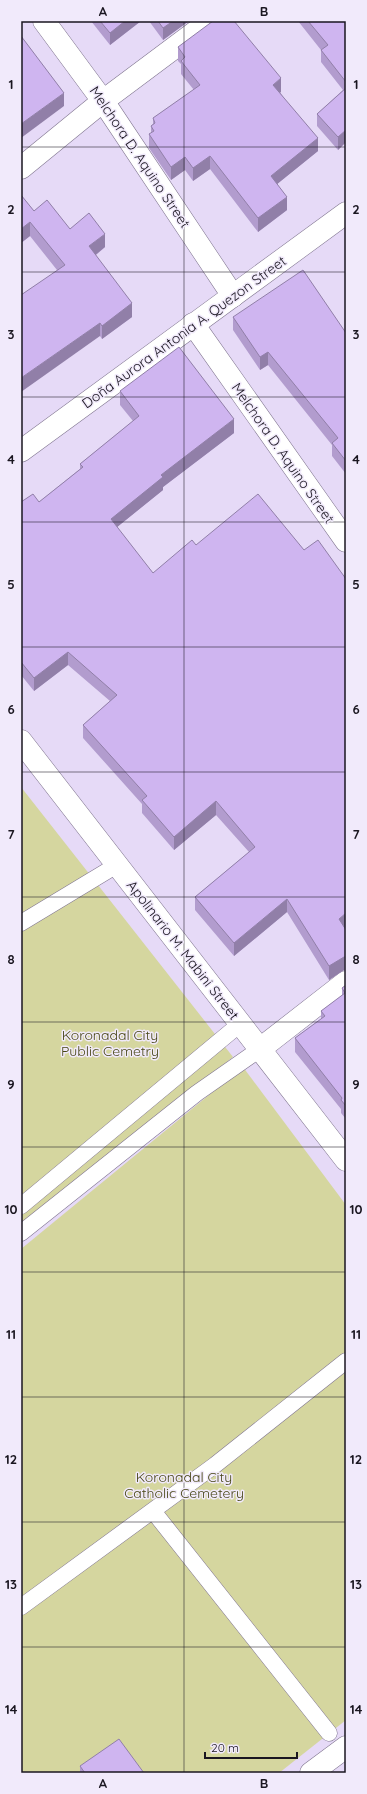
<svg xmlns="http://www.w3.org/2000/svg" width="367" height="1794" font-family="Quicksand,sans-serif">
<rect width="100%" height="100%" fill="#e6daf7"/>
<!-- green -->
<g fill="#d5d69f">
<path d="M21,787L233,1057L21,1227Z"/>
<path d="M243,1067L346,1205V1720L279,1773H21V1249Z"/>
</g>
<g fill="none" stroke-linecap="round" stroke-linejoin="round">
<defs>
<g id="service">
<path d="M21,923L117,865"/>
<path d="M21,1206L240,1024"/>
<path d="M21,1233L197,1093L260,1049"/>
<path d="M153,1511L329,1733"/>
<path d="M21,1607L215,1465L346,1361"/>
</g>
<g id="minor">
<path d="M44,21L103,101L233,296"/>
<path d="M21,168L103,101L210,21"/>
<path d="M193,324L346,541"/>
<path d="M260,1049L346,982"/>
</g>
<g id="tertiary">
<path d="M21,451L346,213"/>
<path d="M21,741L346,1160"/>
<path d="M311,1773L346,1747"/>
</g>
</defs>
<!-- service casing -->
<use href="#service" stroke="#817690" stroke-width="17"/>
<!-- minor casing -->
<use href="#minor" stroke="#817690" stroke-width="23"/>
<!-- tertiary casing -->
<use href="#tertiary" stroke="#817690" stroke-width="23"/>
<!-- service -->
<use href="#service" stroke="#fff" stroke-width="16"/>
<!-- minor -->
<use href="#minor" stroke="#fff" stroke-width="22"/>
<!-- tertiary -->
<use href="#tertiary" stroke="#fff" stroke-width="22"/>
</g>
<!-- wall -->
<g fill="#b29cce">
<path d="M91,21H141L110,45Z"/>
<path d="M149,21H189L163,40Z"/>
<path d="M298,21H346V142L338,150L317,126V114L343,90L321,62V50Z"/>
<path d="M178,47L281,92H280L318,151L277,184L287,210L258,232L210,169L193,181L185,170L171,180L149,148V134L151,133V126L153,124V118L194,90L181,74V64L178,61Z"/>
<path d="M21,195L34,211L70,229L105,247L96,255L132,317L102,339L57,270L30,236L21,243Z"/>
<path d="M233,317L346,333V474L332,456V445L268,365L260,370L233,330Z"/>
<path d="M120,391L234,433L163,487V490L117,527L346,930V970H344L329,980L287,912L234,956L195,910V897L249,852L216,815L174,850L142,813V804L83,738V725L110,701L68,665L34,691L21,675V502H39L80,469V464L133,421L120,405Z"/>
<path d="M346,985V1119L341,1113V1109L295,1052V1038L321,1019V1011L342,996V988Z"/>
<path d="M80,1766L144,1773H80Z"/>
</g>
<!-- shaded-wall -->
<g fill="#917fa8">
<path d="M125,21H141L110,45V33Z"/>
<path d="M173,21H189L163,40V28Z"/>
<path d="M281,78V92L273,98V85Z"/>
<path d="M64,93V106L21,138V124Z"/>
<path d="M346,130V142L338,150V137Z"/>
<path d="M318,138V151L271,189V176Z"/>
<path d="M210,156V169L193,181V168Z"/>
<path d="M185,157V170L171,180V167Z"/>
<path d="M287,197V210L258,232V218Z"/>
<path d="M30,222V236L21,243V229Z"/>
<path d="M105,234V247L89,260V246Z"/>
<path d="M132,303V317L102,339V326Z"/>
<path d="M100,323V336L21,392V378Z"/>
<path d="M268,352V365L260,370V357Z"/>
<path d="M234,419V433L163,487V490L111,532V519L161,475Z"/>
<path d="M68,652V665L34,691V678Z"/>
<path d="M216,801V815L174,850V837Z"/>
<path d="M287,899V912L234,956V943Z"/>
<path d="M346,913V926L339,932V919Z"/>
<path d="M344,957V970L329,980V966Z"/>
</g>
<!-- building -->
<g fill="#cfb5f0" stroke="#917fa8">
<path d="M100,21H125L110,33Z"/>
<path d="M158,21H173L163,28Z"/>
<path d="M213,21H234L281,78L273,85L318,138L271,176L287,197L258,218L210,156L193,168L185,157L171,167L149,134L154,131L151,126L155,123L153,118L200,85L181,61L185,57L178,47Z"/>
<path d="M308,21H346V82L321,50L328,45Z"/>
<path d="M21,36L64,93L21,124Z"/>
<path d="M346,88V130L338,137L317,114Z"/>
<path d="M21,195L34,211L47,200L70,229L89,213L105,234L89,246L132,303L102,326L100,323L21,378V295L65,265L30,222L21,229Z"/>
<path d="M303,270L346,333V461L332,443L338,438L268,352L260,357L233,317Z"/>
<path d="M179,347L234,419L161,475L163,477L111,519L153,573L192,540L196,545L258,494L304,550L318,540L346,579V913L339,919L346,930V957H344L329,966L287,899L234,943L195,897L255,847L216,801L174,837L142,800L147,796L83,725L117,695L68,652L34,678L21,662V502L33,494L39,502L83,467L80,464L139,416L120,391Z"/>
<path d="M346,985V1106L341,1100L342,1098L295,1038L325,1016L321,1011L345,993L342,988Z"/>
<path d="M119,1739L144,1773H85L80,1766Z"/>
</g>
<!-- grid -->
<path fill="none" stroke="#1a1620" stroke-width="1" stroke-opacity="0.55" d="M184,21V1773M21,147H346M21,272H346M21,397H346M21,522H346M21,647H346M21,772H346M21,897H346M21,1022H346M21,1147H346M21,1272H346M21,1397H346M21,1522H346M21,1647H346"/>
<g text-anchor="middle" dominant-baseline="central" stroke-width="3" stroke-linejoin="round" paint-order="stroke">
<!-- street labels -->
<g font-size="14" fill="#1a1620" stroke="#f1eafb">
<text transform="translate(140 157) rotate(56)">Melchora D. Aquino Street</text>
<text transform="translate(184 332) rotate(-36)">Doña Aurora Antonia A. Quezon Street</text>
<text transform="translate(283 453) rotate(55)">Melchora D. Aquino Street</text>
<text transform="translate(183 950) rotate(52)">Apolinario M. Mabini Street</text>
</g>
<!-- park labels -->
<g font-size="14" fill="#474615" stroke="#f1eafb">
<text x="110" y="1035">Koronadal City<tspan x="110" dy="16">Public Cemetry</tspan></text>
<text x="184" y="1477">Koronadal City<tspan x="184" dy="16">Catholic Cemetery</tspan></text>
</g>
</g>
<!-- border -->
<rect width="367" height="1794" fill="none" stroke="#f1eafb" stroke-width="44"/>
<!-- scale -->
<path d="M205 1752v6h92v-6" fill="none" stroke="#1a1620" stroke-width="2"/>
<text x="211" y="1752" font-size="12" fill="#1a1620" stroke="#f1eafb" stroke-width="3" paint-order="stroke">20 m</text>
<rect x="22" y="22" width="323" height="1750" fill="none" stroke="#1a1620" stroke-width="1.5"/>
<g font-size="13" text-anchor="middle" font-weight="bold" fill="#1a1620">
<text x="103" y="16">A</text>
<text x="264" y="16">B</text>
<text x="11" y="89">1</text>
<text x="356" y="89">1</text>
<text x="11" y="214">2</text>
<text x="356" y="214">2</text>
<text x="11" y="339">3</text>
<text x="356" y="339">3</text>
<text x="11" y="464">4</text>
<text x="356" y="464">4</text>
<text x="11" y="589">5</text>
<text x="356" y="589">5</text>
<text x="11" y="714">6</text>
<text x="356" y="714">6</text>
<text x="11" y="839">7</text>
<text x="356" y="839">7</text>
<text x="11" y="964">8</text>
<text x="356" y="964">8</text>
<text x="11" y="1089">9</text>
<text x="356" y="1089">9</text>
<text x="11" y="1214">10</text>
<text x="356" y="1214">10</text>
<text x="11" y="1339">11</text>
<text x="356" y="1339">11</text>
<text x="11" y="1464">12</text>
<text x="356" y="1464">12</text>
<text x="11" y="1589">13</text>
<text x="356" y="1589">13</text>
<text x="11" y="1714">14</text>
<text x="356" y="1714">14</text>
<text x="103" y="1788">A</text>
<text x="264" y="1788">B</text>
</g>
</svg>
